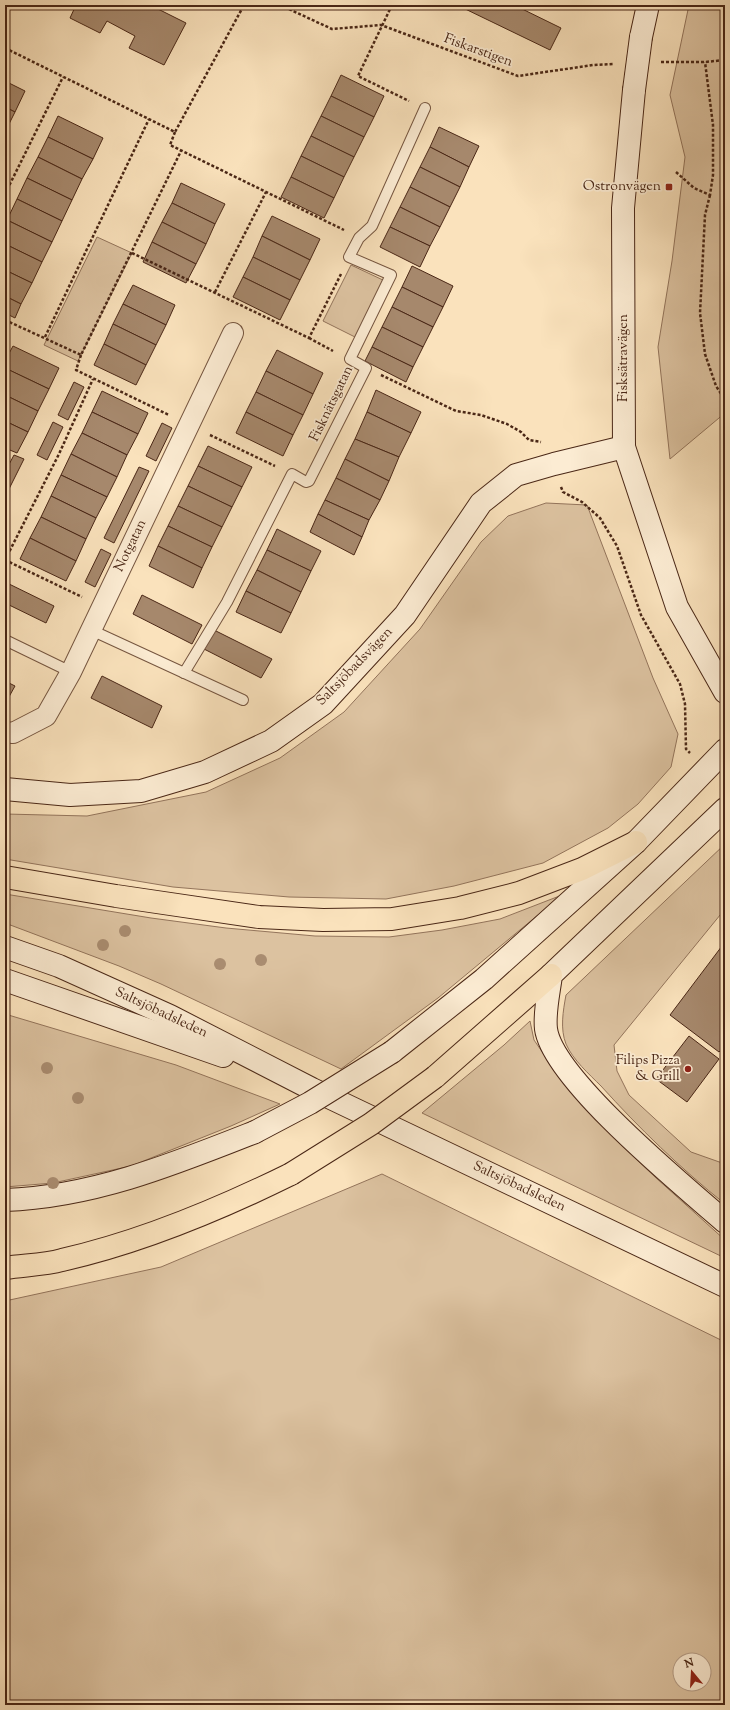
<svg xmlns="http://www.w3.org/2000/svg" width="730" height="1710" font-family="'Sorts Mill Goudy',serif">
<rect width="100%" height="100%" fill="#fae2bc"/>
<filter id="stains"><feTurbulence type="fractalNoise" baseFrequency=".005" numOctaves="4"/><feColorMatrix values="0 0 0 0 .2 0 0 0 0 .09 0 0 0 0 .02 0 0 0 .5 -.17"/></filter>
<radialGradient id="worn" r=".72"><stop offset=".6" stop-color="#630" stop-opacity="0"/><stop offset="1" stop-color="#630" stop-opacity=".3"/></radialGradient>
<!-- green -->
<g fill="#dcc2a0" stroke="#93745b" fill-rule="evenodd">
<path d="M689,5H725V413L670,459L658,347L672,261L685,157L670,95Z"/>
<path d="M97,237L132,253L78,361L44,345Z"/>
<path d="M351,265L385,281L357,338L323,321Z"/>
<path d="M546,503L587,505L653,678L678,734L671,767L638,804L608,828L543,863L454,886L386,899L289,897L173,887L5,859V814L87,816L206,792L280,758L344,712L420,629L481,542L508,516Z"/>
<path d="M725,844V909L614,1045L617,1071L629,1095L691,1152L725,1164V1204C680,1168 639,1128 601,1086C589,1074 573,1060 566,1044C560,1029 563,1011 566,995Z"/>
<path d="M5,894L151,918L226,928L315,936L389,937L442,930L500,919L562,895L438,998L341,1069L161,984L119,966L5,923Z"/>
<path d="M5,1014L176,1065L280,1104L231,1126L131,1166L53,1183L5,1187Z"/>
<path d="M530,1021L534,1040L558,1075L607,1131L655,1177L725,1240V1258L422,1113L504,1045Z"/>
<path d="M382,1174L725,1342V1705H5V1301L161,1267ZM680,1660H704V1684H680Z"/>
</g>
<!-- building -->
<g fill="#a6886c" stroke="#4a2716">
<path d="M76,5H154V7L186,23L164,65L129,48L135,36L107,21L100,33L70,18Z"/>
<path d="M457,5H514L561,28L550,50Z"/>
<path d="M341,75L384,96L374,117L331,96Z"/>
<path d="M5,81L25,91L15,112L5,107Z"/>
<path d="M331,96L374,117L364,137L321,116Z"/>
<path d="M5,107L15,112L5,132Z"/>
<path d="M58,116L103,138L93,159L48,137Z"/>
<path d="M321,116L364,137L354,157L311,136Z"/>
<path d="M439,127L479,146L469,167L430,147Z"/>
<path d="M311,136L354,157L344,177L301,156Z"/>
<path d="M48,137L93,159L82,179L38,157Z"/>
<path d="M430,147L469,167L460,187L420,167Z"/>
<path d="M301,156L344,177L334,198L291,177Z"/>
<path d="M38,157L82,179L72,200L27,178Z"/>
<path d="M420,167L460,187L450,207L410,187Z"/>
<path d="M291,177L334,198L324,218L281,197Z"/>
<path d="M27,178L72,200L62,221L17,199Z"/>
<path d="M181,183L225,204L215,224L172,203Z"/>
<path d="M410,187L450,207L440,227L400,207Z"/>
<path d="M17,199L62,221L52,242L7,220Z"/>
<path d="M172,203L215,224L206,244L162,222Z"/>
<path d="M400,207L440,227L430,246L390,227Z"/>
<path d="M272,216L320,239L310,260L262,236Z"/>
<path d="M7,220L52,242L42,262L5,244V224Z"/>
<path d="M162,222L206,244L196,264L152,242Z"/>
<path d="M390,227L430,246L420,267L380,247Z"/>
<path d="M262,236L310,260L300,280L253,257Z"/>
<path d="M152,242L196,264L186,283L143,262Z"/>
<path d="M5,244L42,262L32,283L5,270Z"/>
<path d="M253,257L300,280L290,300L243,277Z"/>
<path d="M412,266L453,286L443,307L402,287Z"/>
<path d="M5,270L32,283L21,304L5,296Z"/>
<path d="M243,277L290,300L280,320L233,297Z"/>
<path d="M133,285L175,305L166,325L123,304Z"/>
<path d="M402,287L443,307L433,327L392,307Z"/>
<path d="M5,296L21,304L15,318L5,313Z"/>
<path d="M123,304L166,325L156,345L113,324Z"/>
<path d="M392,307L433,327L423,347L382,327Z"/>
<path d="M113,324L156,345L146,365L104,344Z"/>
<path d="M382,327L423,347L413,367L372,347Z"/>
<path d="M104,344L146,365L136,385L94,365Z"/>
<path d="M13,346L59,368L49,389L5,368V361Z"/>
<path d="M372,347L413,367L406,382L365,361Z"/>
<path d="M277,350L323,373L313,394L266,371Z"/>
<path d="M5,368L49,389L38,411L5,395Z"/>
<path d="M266,371L313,394L303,415L256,392Z"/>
<path d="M74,382L84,387L68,420L58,415Z"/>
<path d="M376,390L421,412L411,433L367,412Z"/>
<path d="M102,391L148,413L138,434L92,412Z"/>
<path d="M256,392L303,415L293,435L246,412Z"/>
<path d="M5,395L38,411L28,432L5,421Z"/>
<path d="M92,412L138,434L127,455L82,433Z"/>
<path d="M246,412L293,435L283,456L236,433Z"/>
<path d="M367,412L411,433L399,457L355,439Z"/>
<path d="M5,421L28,432L17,453L5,448Z"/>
<path d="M53,422L63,427L47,460L37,455Z"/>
<path d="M162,423L172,428L156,461L146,456Z"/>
<path d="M82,433L127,455L117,477L71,454Z"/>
<path d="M355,439L399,457L389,481L345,459Z"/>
<path d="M208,446L252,467L242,487L198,466Z"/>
<path d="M71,454L117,477L107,497L61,475Z"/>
<path d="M14,455L24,459L7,493L5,492V472Z"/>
<path d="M345,459L389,481L380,500L336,478Z"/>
<path d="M198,466L242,487L232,507L188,486Z"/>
<path d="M139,467L149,471L114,543L104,538Z"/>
<path d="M61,475L107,497L96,518L51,496Z"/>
<path d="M336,478L380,500L369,520L325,500Z"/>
<path d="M188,486L232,507L222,527L178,506Z"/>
<path d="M51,496L96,518L86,539L41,517Z"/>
<path d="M325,500L369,520L362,537L318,514Z"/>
<path d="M178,506L222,527L212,547L168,526Z"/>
<path d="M318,514L362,537L354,555L310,532Z"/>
<path d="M41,517L86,539L76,561L30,538Z"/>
<path d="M168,526L212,547L202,568L158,546Z"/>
<path d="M277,529L321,551L311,571L267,550Z"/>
<path d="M30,538L76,561L66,581L20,559Z"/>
<path d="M158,546L202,568L193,588L149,566Z"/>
<path d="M101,549L111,554L95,587L85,582Z"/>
<path d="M267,550L311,571L301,592L257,570Z"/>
<path d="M257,570L301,592L291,613L246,591Z"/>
<path d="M5,582L54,606L46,623L5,603Z"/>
<path d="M246,591L291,613L281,633L236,612Z"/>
<path d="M142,595L202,625L192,644L133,614Z"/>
<path d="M214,630L272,659L261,678L204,649Z"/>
<path d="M102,676L162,706L152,728L91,698Z"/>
<path d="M5,681L15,686L5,704Z"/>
<path d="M725,942V1046L719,1052L670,1015Z"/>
<path d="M689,1036L719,1059L687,1102L656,1079Z"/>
</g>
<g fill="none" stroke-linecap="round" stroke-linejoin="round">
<defs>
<g id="lane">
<path d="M91,630L243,700"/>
<path d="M5,640L71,672"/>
<path d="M184,673L227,602L292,474L306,482L309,481L366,368L350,359L391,275L349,257L359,238L372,226L425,108"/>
</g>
<path id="street" d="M5,732L13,733L46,716L71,672L233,333"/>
<g id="secondary">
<path d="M641,37L648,5"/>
<path d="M634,90L623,208L624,447L677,607L725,692"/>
<path d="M5,789L70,795L141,791L205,772L271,741L323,704L405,615L481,503L516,475L554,464L624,447"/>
<path d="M725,809L551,975C549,992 544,1012 546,1029C553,1079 685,1187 725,1222"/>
<path d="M5,947L59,966L170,1016L312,1089L725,1286"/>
<path d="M5,980L223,1056"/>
<path d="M392,1052L484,979L636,842L725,750"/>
<path d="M5,1200C93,1197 174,1164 255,1132"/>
</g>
<g id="highway">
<path d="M5,877L116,896L259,917L323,920L392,919L460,908L519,893L582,869L636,842"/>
<path d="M435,1077L551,975"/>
<path d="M5,1268C24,1265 44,1265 62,1260C142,1242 218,1210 291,1174"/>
</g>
</defs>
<!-- lane casing -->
<use href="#lane" stroke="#765640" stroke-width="12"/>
<!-- street casing -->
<use href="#street" stroke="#765640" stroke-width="22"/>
<!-- secondary casing -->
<use href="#secondary" stroke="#4a2716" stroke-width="24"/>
<!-- highway casing -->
<use href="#highway" stroke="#4a2716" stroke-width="24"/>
<!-- path -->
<g stroke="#4a2716" stroke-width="2.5" stroke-dasharray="3 2" stroke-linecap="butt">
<path d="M280,5L332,29L381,25L518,76L593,65L613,64"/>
<path d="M392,5L358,76L409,101"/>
<path d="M5,48L175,132L244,5"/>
<path d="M661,62H705L725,60"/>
<path d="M175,132L170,145L344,230"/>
<path d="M676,172L694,188L710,195L713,175V125L705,62"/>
<path d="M5,194L63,77"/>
<path d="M710,195L705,215L700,313L705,354L716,386L725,400"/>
<path d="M132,253L309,338L341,274"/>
<path d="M215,292L266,192"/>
<path d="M5,320L81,355L181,151"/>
<path d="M45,337L149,119"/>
<path d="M309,338L333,351"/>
<path d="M81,355L76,370L169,415"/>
<path d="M381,375L456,411L481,415L507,424L521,432L529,440L541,442"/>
<path d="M210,435L275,466"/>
<path d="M561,487L563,492L582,502L600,518L617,546L641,615L680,684L685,704L686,749L690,753"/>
<path d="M5,560L59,454L93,379"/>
<path d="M5,560L82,597"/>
</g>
<!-- lane -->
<use href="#lane" stroke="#fcecd3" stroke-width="10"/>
<!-- street -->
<use href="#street" stroke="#fcecd3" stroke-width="20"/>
<!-- secondary -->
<use href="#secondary" stroke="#fcecd3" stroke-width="22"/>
<!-- highway -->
<use href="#highway" stroke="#fae2bc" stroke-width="22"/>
<defs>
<g id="secondary-bridge">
<path d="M634,90L641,37"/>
<path d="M255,1132L310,1103L392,1052"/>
</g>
<path id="highway-bridge" d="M291,1174L371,1124L435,1077"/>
</defs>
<!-- secondary-bridge casing -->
<use href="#secondary-bridge" stroke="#4a2716" stroke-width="24" stroke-linecap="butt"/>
<!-- highway-bridge casing -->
<use href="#highway-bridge" stroke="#4a2716" stroke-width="24" stroke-linecap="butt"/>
<!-- secondary-bridge -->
<use href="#secondary-bridge" stroke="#fcecd3" stroke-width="22"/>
<!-- highway-bridge -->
<use href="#highway-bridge" stroke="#fae2bc" stroke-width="22"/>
</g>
<!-- trees -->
<g fill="#a98c70">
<circle cx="125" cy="931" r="6"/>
<circle cx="103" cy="945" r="6"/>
<circle cx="261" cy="960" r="6"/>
<circle cx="220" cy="964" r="6"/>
<circle cx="47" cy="1068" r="6"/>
<circle cx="78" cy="1098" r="6"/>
<circle cx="53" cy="1183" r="6"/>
</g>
<!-- markers -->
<g fill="#8f2418" stroke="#fcecd3" stroke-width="1.5">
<rect x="665" y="183" width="8" height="8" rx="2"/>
<circle cx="688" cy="1069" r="4"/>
</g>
<g text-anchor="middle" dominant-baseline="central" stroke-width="3.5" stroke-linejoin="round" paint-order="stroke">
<!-- street labels -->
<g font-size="14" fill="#4a2716" stroke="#fcecd3">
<text transform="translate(478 51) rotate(20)">Fiskarstigen</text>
<text transform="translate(624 358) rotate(-90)">Fisksätravägen</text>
<text transform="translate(332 404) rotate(-64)">Fisknätsgatan</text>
<text transform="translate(131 546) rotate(-64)">Notgatan</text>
<text transform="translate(355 667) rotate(-46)">Saltsjöbadsvägen</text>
<text transform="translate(161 1013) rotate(25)">Saltsjöbadsleden</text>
<text transform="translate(519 1187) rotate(25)">Saltsjöbadsleden</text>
</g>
<!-- poi labels -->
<g font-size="14" fill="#4a2716" stroke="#fcecd3" text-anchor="end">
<text x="661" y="187">Ostronvägen</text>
<text x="680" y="1061">Filips Pizza<tspan x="680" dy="16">&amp; Grill</tspan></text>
</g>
</g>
<!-- margin -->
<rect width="730" height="1710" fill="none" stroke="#fae2bc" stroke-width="20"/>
<rect x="6" y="6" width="718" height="1698" fill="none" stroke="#4a2716" stroke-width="2"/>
<rect x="10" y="10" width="710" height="1690" fill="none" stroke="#4a2716"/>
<!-- north arrow -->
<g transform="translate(692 1672) rotate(342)"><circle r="19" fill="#fcecd3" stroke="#b59d87"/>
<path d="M0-3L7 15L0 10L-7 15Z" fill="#8f2418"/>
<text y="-6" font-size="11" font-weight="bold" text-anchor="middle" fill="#4a2716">N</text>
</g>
<rect width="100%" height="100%" filter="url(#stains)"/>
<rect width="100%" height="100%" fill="url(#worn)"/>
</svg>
